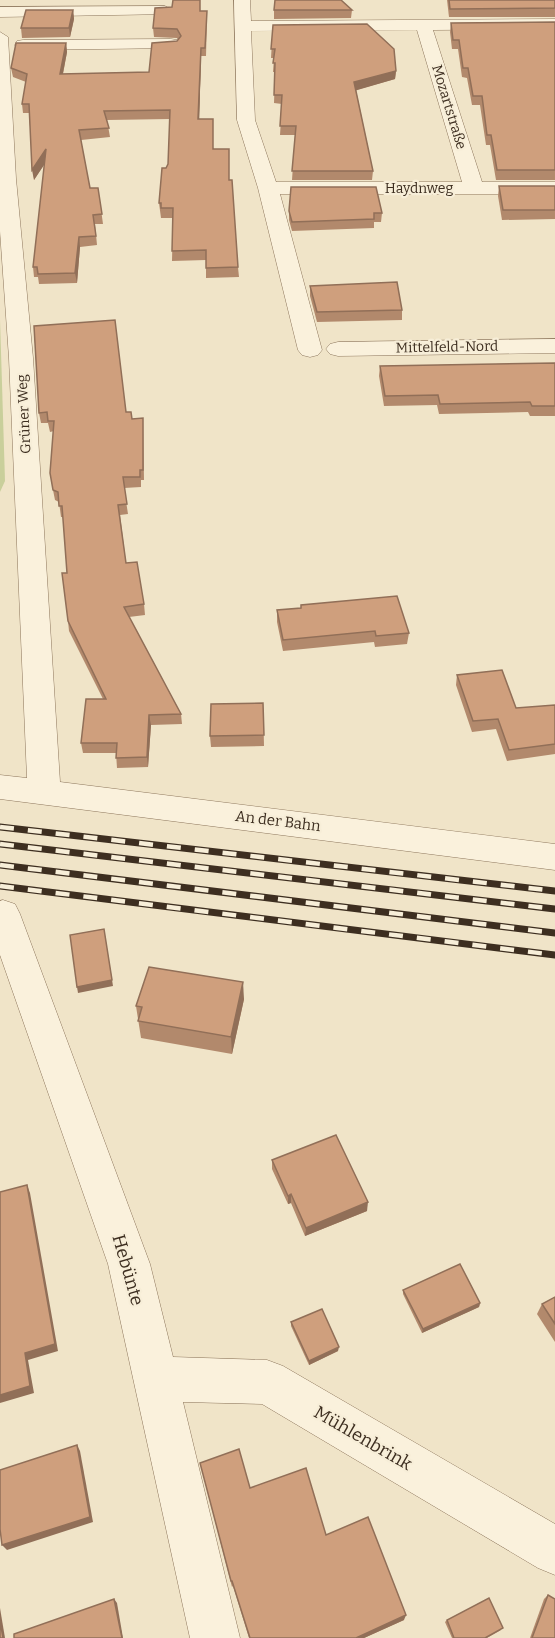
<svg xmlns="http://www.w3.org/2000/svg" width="555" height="1638" font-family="Bitter,serif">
<rect width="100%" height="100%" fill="#f0e4c8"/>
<!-- green -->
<path fill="#c9cf9b" d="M0,319L5,481L0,492Z"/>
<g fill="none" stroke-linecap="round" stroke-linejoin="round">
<defs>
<g id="minor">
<path d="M234,0H250L251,21L555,19V29L433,30L482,182H555V194H280L322,350L318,355L310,357L302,355L298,350L258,188L237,120ZM417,30L462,182H276L255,120L251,31Z"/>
<path d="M165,6L173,11L171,14L0,17V7Z"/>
<path d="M0,32L8,37L16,179L33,358L60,782L555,844V870L0,799V775L27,778L9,358L0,231Z"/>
<path d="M171,39L177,40L179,44L177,48L23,50L17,49L15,45L17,41L23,40Z"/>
<path d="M555,339V353L338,356L330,354L326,349L330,344L338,342Z"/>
<path d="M3,900L15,904L20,914L150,1264L173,1357L267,1360L283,1366L555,1524V1575L538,1568L262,1404L183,1402L240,1638H190L108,1264L0,955V901Z"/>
</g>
</defs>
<!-- minor casing -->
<use href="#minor" stroke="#8d765c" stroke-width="1"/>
<!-- minor -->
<use href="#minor" fill="#faf1dc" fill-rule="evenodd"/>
<defs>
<g id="rail">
<path d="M0,827L555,891"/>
<path d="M0,844L555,909"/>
<path d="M0,865L555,933"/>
<path d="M0,886L555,955"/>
</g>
</defs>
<!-- rail casing -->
<use href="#rail" stroke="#3d2e20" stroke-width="7"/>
<!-- rail -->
<use href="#rail" stroke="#f7eed8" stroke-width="4.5" stroke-dasharray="14" stroke-linecap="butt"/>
</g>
<!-- wall -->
<g fill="#b2896c">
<path d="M447,0H555V17H449Z"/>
<path d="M73,10L74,19L70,37L22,38L21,28Z"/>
<path d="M274,10H352L351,18L274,19Z"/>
<path d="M200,11H207V19L206,56H201L199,119L229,180L239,277L206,278V260L172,261L173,218H161L159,203L168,164L170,119L107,120L110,137L81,140L90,188H98L103,224H95L97,245L80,247L77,283L39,284L38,277H34L33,267L45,163L34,180L29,113H23L22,104L26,82L13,77L11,68L66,43L67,52L63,74L149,72L178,40L177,38L154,37L153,28Z"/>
<path d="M555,22V180H496L490,145H486L480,105H472L467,78L462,77L458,49H452L450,32L451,23Z"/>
<path d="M273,25L396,71L395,79L356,90L373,171L372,180H292L295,135H280L282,104L274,103L275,72H273L274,58H271Z"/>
<path d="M499,186H555V219L502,220L498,196Z"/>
<path d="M289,211L382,213L381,222H374V228L292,231L289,220Z"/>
<path d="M310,286L402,310V320L317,322L310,296Z"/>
<path d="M34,326L126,412L132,419L143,418L144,480H141V487L124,488L128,514L120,515L126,563L144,604L145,615L129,617L181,714L182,724L151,725L148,767L117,768L116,753H83L81,743L103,699L69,631L68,621L67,573L63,517H61L59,502L55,500L53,490L54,431L50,432L48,423H41L39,413Z"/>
<path d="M555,363V416H530L528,412L439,414L437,405L384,406L379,376L380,366Z"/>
<path d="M301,605L409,633L407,644L375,647L374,642L283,651L277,622V610L301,608Z"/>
<path d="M457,675L516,708L555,705V754L507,761L496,729L472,732L456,685Z"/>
<path d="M263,703L264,746L211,747L210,736Z"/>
<path d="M244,999L232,1054L141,1038L136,1006Z"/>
<path d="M272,1160L367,1211L305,1236L291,1203L288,1204L272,1169Z"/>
<path d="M403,1290L480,1303L479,1307L422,1333L403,1294Z"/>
<path d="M555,1297V1342L537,1314L542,1304Z"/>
<path d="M291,1322L338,1351L309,1365L291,1326Z"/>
<path d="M200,1463L250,1488L326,1535L404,1620L364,1638H249L233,1586L232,1587Z"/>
<path d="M548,1595L555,1638H530L544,1599Z"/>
<path d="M447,1620L501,1630L487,1638H452L445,1622Z"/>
</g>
<!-- shaded-wall -->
<g fill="#916f58">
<path d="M73,10L74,19L70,37L69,28Z"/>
<path d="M66,43L67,52L61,83L60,74Z"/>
<path d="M201,48V56L199,128L198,119Z"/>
<path d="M396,71L395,79L354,91V82Z"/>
<path d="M46,149L48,159L34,180L32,170Z"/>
<path d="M79,237L80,247L77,283L75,273Z"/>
<path d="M149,715L151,725L148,767L147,757Z"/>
<path d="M104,929L113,986L78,993L77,987Z"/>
<path d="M243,982L244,999L232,1054L231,1037Z"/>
<path d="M27,1185L30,1193L58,1351L28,1360L34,1393L0,1403V1395L25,1353Z"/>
<path d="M291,1194V1203L288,1204V1196Z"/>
<path d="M368,1202L367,1211L305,1236L306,1228Z"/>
<path d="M480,1303L479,1307L422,1333L423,1329Z"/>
<path d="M339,1347L338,1351L309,1365V1361Z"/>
<path d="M77,1445L80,1451L93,1522L7,1550L2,1545Z"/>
<path d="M114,1599L117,1603L123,1638H122Z"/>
<path d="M0,1608L5,1638H3L0,1621Z"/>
<path d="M406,1615L404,1620L364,1638H356Z"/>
</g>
<!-- building -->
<g fill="#cf9f7d" stroke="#916f58" stroke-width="1.5">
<path d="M173,0H200V11H207L205,48H201L198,119H213V149H229V180H232L238,267L206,268V250L172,251L173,208H161V203H159L162,168H166L168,164L170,110L104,111L109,128L79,130L90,188H98L102,214L93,215L96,236L79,237L75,273L38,274L37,267H33L46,149L32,170L29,104H22L27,74L11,68L16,43H66L60,74L149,72L152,43L177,41L181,36L177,29L153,28L155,8L172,7Z"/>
<path d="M275,0H341L352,10H274Z"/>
<path d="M449,0H555V8L450,9Z"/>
<path d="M26,10H73L69,28H21Z"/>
<path d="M555,22V170H497L491,135H487L482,96H473L468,68H463L459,40H453L451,23Z"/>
<path d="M367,24L394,49L396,71L354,82L373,171H292L296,126H280L282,95H274L275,63H273L275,49H271L273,25Z"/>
<path d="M499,186H555V210H503Z"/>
<path d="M291,187H376L382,213H374V219L292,222L289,211Z"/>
<path d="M397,282L402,310L317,312L310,286Z"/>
<path d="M115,320L126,412H131L132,419L143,418V470H140V477H123L127,504L118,505L126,563L137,562L144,604L124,607L181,714L149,715L147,757L116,758L117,743H81L86,699H106L68,621L62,573H67L62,506H59L58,492L53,490L50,473L54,421H48L47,412L39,413L34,326Z"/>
<path d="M555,363V406H532L530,402L440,404L438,395L385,396L380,366Z"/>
<path d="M397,596L409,633L376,636L375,631L283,640L277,610L301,608V605Z"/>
<path d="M502,670L516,708L555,705V744L509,750L498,719L473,721L457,675Z"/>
<path d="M263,703L264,735L210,736L211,704Z"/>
<path d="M104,929L112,980L77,987L70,935Z"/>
<path d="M149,967L243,982L231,1037L138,1021L142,1007L136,1006Z"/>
<path d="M336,1135L368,1202L306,1228L291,1194L288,1196L272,1160Z"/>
<path d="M27,1185L55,1344L25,1353L30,1386L0,1395V1192Z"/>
<path d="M460,1264L480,1303L423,1329L403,1290Z"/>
<path d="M555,1297V1324L542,1304Z"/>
<path d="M322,1309L339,1347L309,1361L291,1322Z"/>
<path d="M77,1445L90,1517L2,1545L0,1529V1470Z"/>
<path d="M239,1449L250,1488L306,1468L326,1535L368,1517L406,1615L356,1638H250L232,1581H231L200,1463Z"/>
<path d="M548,1595L555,1599V1638H532Z"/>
<path d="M489,1598L503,1628L485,1638H454L447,1620Z"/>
<path d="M114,1599L122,1638H14V1634Z"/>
<path d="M0,1621L3,1638H0Z"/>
</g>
<g text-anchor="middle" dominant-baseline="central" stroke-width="4.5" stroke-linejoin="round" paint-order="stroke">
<!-- far-street labels -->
<g font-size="14" fill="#3d2e20" stroke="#f7eed8">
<text transform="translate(449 107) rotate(73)">Mozartstraße</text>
<text x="419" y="188">Haydnweg</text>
<text transform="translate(447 347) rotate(-1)">Mittelfeld-Nord</text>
<text transform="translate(24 414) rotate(-93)">Grüner Weg</text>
</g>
<!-- street labels -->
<g font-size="15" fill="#3d2e20" stroke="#f7eed8">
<text transform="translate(278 821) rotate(7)">An der Bahn</text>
</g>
<!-- near-street labels -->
<g font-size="18" fill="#3d2e20" stroke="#f7eed8">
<text transform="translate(128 1270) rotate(74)">Hebünte</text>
<text transform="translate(363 1438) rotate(30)">Mühlenbrink</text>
</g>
</g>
</svg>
